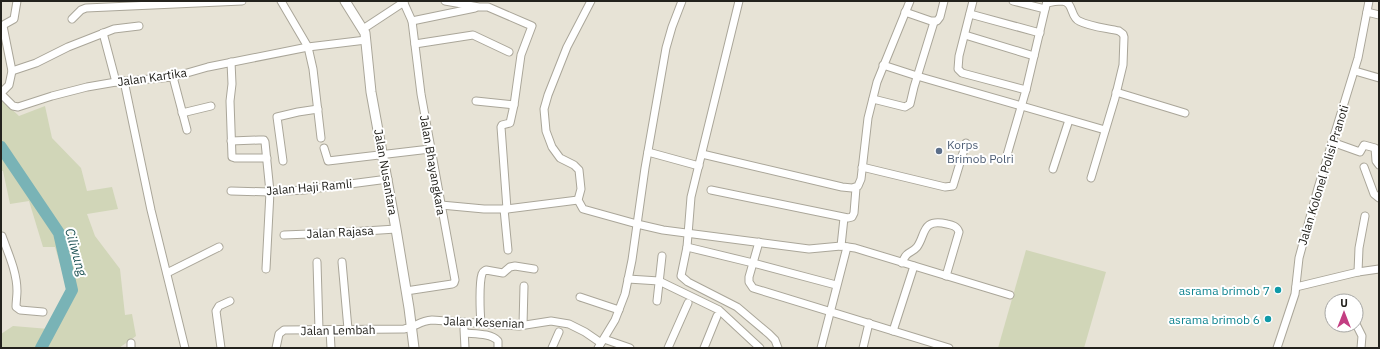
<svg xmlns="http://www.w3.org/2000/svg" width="1380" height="349" font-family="'IBM Plex Sans',sans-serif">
<rect width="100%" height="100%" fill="#e7e3d6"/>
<!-- green -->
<g fill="#d1d6b8">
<path d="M1,99L19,116L45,106L52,138L81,168L87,191L112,187L118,209L87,214L95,236L120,269L125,315L132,314L136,336L119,348H1V334L13,326L49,329L60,317L67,288L55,247H43L29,201L10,204L3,171H1Z"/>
<path d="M1026,250L1106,272L1084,348H998Z"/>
</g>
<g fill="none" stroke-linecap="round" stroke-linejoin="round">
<!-- river -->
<path stroke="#79b3b6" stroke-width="12" d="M1,147L59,233L72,290L41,348"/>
<defs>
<g id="minor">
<path d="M281,1L308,47L313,69L321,138"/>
<path d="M403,1L412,21L421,94L455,280L454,283L452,284L406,291"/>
<path d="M445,1L479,7H488L532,26L521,55L514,105L510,123L502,125L501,127L507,209"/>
<path d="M591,1L567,47L548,95L544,109L546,131L552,147L560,158L574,165L579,170L581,189L578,200L583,209L637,224L663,230L809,249L841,246L855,248L1010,295"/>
<path d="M739,1L691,197L687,247L681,276L688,282L737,307L769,334L775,340L778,348"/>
<path d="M973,1L959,56L958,69L962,73L1026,90"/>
<path d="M1013,1L1045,9"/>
<path d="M1047,3C1051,2 1057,1 1062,1C1074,2 1070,17 1079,21C1091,27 1106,28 1119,31L1123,34L1124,37L1123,65L1115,98L1091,178"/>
<path d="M905,12L931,21H937L940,17L944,1"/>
<path d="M1367,12L1379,15"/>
<path d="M970,14L1040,33"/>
<path d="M72,19L81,10L86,8L242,1"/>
<path d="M412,21L475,8"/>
<path d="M363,29L404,2"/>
<path d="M103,33L116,82"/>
<path d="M965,35L1034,56"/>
<path d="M415,44L473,35L509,52"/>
<path d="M231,62L232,84L230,101L232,157L235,158H267"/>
<path d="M883,65L917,76L1105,130"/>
<path d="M12,71L36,63L68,47L114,29L139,26"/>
<path d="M1355,71L1379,78"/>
<path d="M173,77L187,130"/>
<path d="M124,81L151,210L185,348"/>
<path d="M1116,92L1185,113"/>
<path d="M1,93L9,85L12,71L3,26L5,24L14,19L17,1"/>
<path d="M1,94L13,106L18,107L52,96L87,87L116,82L173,77L208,67L308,47L366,40"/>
<path d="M873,99L905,107L910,104L914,87L934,22"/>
<path d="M476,101L514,105"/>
<path d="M182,113L211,106"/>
<path d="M231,141L259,140H264L265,142L270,192L266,269"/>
<path d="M1332,142L1360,152L1364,145L1375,148L1376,161L1379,165"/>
<path d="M324,148L328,161L430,149"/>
<path d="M648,152L699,166"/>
<path d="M702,154L842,187L852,188L858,186L861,179L868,118L877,82L910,1"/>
<path d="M1007,155L1026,90L1047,1"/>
<path d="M283,161L277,117L298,112L318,109"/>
<path d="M862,167L945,187L953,186L966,143"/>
<path d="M1364,167L1374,194L1379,198"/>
<path d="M1053,169L1069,120"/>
<path d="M711,190L848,218L852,217L854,213L856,188"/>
<path d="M231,191L270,192L304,190L388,179"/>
<path d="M441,205L484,209H507L578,200"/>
<path d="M504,209L508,250"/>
<path d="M284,235L334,233L396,229"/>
<path d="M1,236H2C8,253 17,272 17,291C17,296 16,302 16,307L20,310L43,312"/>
<path d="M759,242L749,277V282L753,288L949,348"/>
<path d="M841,246L844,218"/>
<path d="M687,247L753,263L836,285"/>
<path d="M317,262L319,330"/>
<path d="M342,262L348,329"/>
<path d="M902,263C907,250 911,254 917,247C926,235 921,218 947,224C952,225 957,226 959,232L946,276"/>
<path d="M1358,272L1359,248L1365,216"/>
<path d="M167,273L219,247"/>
<path d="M628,279L659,281L719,310L760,348"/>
<path d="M1296,287L1358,272L1379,269"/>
<path d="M580,297L619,310"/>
<path d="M657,301L662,256"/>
<path d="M481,322C480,312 479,283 482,274C483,271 483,272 486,270L503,273L510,267L515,266L534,269"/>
<path d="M1356,324L1362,336L1361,348"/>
<path d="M523,325L524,286"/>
<path d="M464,329L465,348"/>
<path d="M330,330L331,348"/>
<path d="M893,331L914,266"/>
<path d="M465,333C475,334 491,333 498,341V348"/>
<path d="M604,339L630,348"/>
<path d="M131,343V348"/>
<path d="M221,348L216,311L219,306L230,301"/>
<path d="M276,348L279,334L284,330L404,329C416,327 419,321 432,320L519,326L551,321L569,324L585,332L601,343"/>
<path d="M552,348L559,332"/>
<path d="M598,348L615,320L625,294L632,260L645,168L666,48L672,27L682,1"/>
<path d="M668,348L688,303"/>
<path d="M704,348L717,316"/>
<path d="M821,348L847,247"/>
<path d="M863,348L869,323"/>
<path d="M1277,348L1295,294L1299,258L1318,188L1358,58L1369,1"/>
</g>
<path id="major" d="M345,1L365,33L371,92L396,229L409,308L414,348"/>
</defs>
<!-- minor casing -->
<use href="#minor" stroke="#aaa699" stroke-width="9"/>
<!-- major casing -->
<use href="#major" stroke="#aaa699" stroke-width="11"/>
<!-- minor -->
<use href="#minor" stroke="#fff" stroke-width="7"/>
<!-- major -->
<use href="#major" stroke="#fff" stroke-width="9"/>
</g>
<!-- markers -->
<circle fill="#5c6f8a" stroke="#fff" stroke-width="1.5" cx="939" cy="151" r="4"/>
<g fill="#0f9aa8" stroke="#fff" stroke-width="1.5">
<circle cx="1278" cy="290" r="4"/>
<circle cx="1268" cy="319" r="4"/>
</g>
<g text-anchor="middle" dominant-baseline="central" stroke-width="4" stroke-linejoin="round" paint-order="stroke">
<!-- street labels -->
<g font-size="12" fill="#23221d" stroke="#fff">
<text transform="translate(152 77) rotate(-8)">Jalan Kartika</text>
<text transform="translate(433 165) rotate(80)">Jalan Bhayangkara</text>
<text transform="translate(386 172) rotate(80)">Jalan Nusantara</text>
<text transform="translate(1323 175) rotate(-73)">Jalan Kolonel Polisi Pranoti</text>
<text transform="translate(309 187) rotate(-5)">Jalan Haji Ramli</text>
<text transform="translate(340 232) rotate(-3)">Jalan Rajasa</text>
<text transform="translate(484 322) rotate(2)">Jalan Kesenian</text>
<text transform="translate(338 330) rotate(-1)">Jalan Lembah</text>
</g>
<!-- service labels -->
<g font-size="12" fill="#4e5e75" stroke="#fff" text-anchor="start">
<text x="947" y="144">Korps<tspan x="947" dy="14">Brimob Polri</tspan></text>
</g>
<!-- culture labels -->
<g font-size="12" fill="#0d838f" stroke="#fff" text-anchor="end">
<text x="1270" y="290">asrama brimob 7</text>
<text x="1260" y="319">asrama brimob 6</text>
</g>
<!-- water labels -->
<g font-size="13" font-style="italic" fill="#205456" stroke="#fff">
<text transform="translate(76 252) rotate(74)">Ciliwung</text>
</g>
</g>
<!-- border -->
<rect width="1380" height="349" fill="none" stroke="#23221d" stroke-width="4"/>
<!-- north arrow -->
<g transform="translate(1344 313)"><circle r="19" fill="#ffffff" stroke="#a7a7a5"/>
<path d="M0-3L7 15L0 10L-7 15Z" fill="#c33e82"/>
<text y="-6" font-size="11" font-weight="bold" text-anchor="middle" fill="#23221d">U</text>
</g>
</svg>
